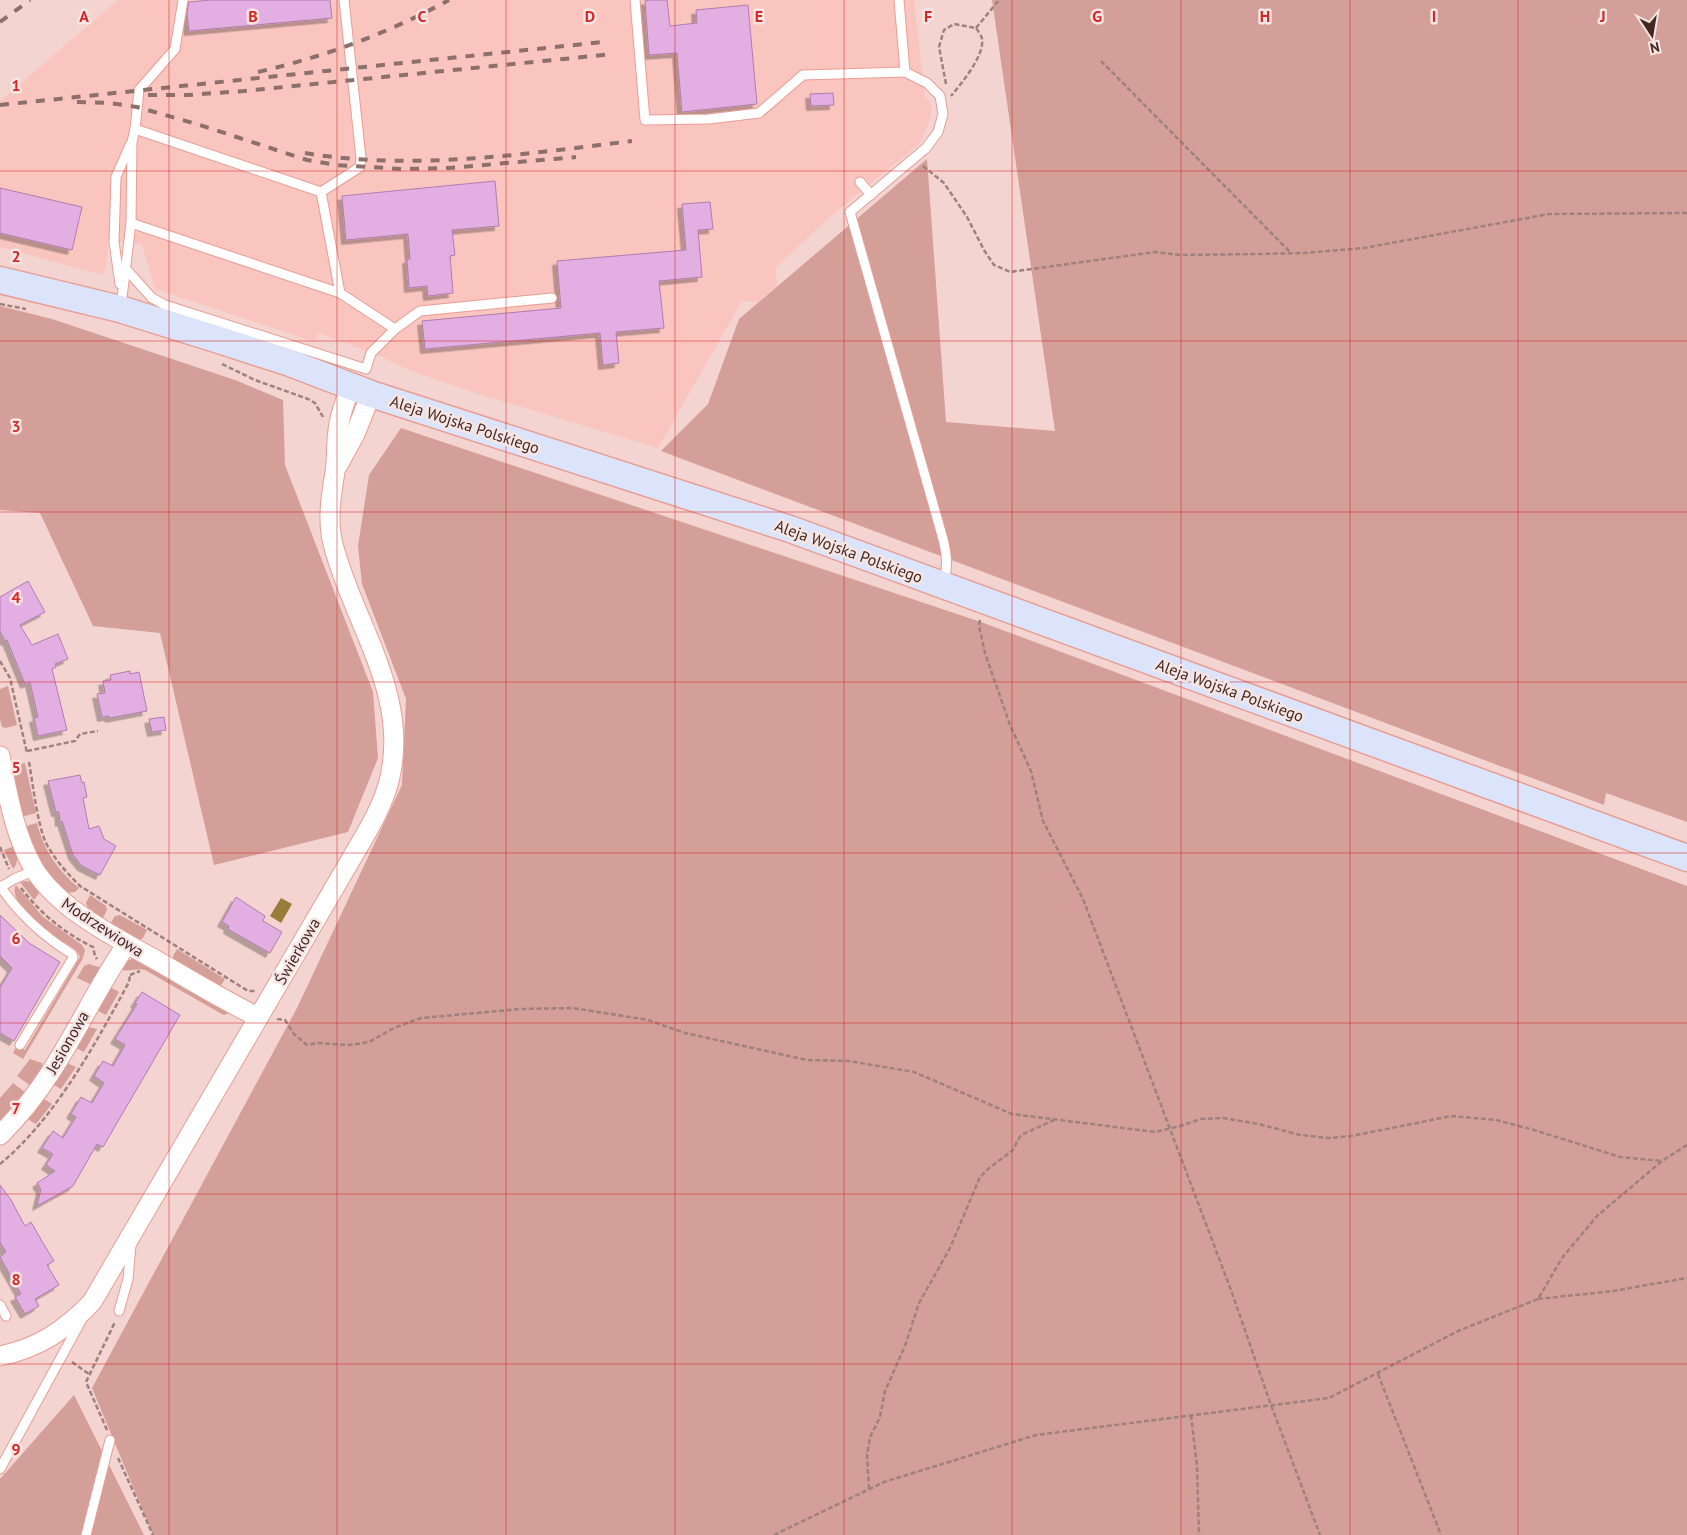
<svg xmlns="http://www.w3.org/2000/svg" width="1687" height="1535" font-family="'PT Sans',sans-serif">
<defs>
<filter id="shadow"><feDropShadow dx="-4.5" dy="4.5" stdDeviation="0" flood-color="#0004"/></filter>
</defs>
<rect width="100%" height="100%" fill="#f4d4d0"/>
<!-- built -->
<path fill="#f9c5be" d="M118,0H914L925,96L930,102L932,108L929,122L920,143L831,216L775,268L777,286L758,302L742,301L658,448L472,392L404,368L382,357L319,333L315,342L155,289L142,244L108,241L107,260L104,275L0,247V101Z"/>
<!-- green -->
<g fill="#d49f98">
<path d="M992,0H1687V822L1606,793L1604,805L661,451L708,404L739,319L927,159L946,422L1055,431Z"/>
<path d="M0,306L52,319L235,380L283,400L285,465L373,692L378,758L348,832L214,865L160,633L93,626L40,513L0,510Z"/>
<path d="M401,428L981,622L1687,886V1535H153L92,1388L297,1008L402,785L406,699L362,584L358,546L369,475Z"/>
<path d="M8,686L17,725L6,728L2,727L0,719V689Z"/>
<path d="M25,763L36,813L25,816L21,815L12,771L16,765Z"/>
<path d="M37,823C43,849 58,871 79,888L75,892L66,893L40,865L24,829L29,825Z"/>
<path d="M12,847L15,848C17,856 19,863 13,869L4,850Z"/>
<path d="M27,881L34,883L40,892L34,900L20,882Z"/>
<path d="M16,885L43,917L82,945L85,950L83,958L23,1059L13,1053L17,1045L25,1050L80,957C77,947 62,942 54,936C42,927 7,900 16,885Z"/>
<path d="M90,895L106,906L107,910L102,920L89,911L86,903Z"/>
<path d="M120,915L147,930L143,938L138,941L110,924L115,916Z"/>
<path d="M177,949L225,979L222,984L217,987L173,961V956Z"/>
<path d="M136,958L231,1012L224,1015L220,1013L145,970C136,967 127,974 118,968L128,960Z"/>
<path d="M89,964L102,968L93,983L90,984L77,978L84,966Z"/>
<path d="M107,988H112L119,992L106,1015L98,1011L97,1006Z"/>
<path d="M84,1026L97,1029L84,1052L76,1048Z"/>
<path d="M30,1059L42,1063L43,1068L31,1086L17,1076Z"/>
<path d="M67,1063L76,1067L61,1089L54,1085L53,1080Z"/>
<path d="M13,1083L26,1093L0,1123V1098Z"/>
<path d="M40,1100H46L52,1104L36,1124L29,1120L27,1114Z"/>
<path d="M74,1395L144,1535H0V1479Z"/>
</g>
<!-- water -->
<path fill="#987d3a" d="M281,898L292,904L281,923L270,916Z"/>
<!-- building -->
<g fill="#e3aee2" stroke="#af7dae" filter="url(#shadow)">
<path d="M211,0H330L332,18L189,31L187,13L189,2Z"/>
<path d="M650,0H667L670,26L697,23L696,10L748,5L757,104L682,112L677,53L649,55L645,1Z"/>
<path d="M833,93L834,105L811,106L810,94Z"/>
<path d="M495,181L499,226L452,230L455,255L450,256L453,293L428,296L427,286L409,288L407,259H410L408,234L346,240L342,196Z"/>
<path d="M0,188L82,207L72,250L0,233Z"/>
<path d="M710,202L713,229L698,230L702,277L659,281L664,328L616,332L619,363L603,365L600,333L425,349L422,321L561,308L557,261L686,250L682,204Z"/>
<path d="M28,581L45,612L20,625L32,645L58,634L68,659L55,664L56,667L52,669L67,730L38,736L34,718L38,717L30,682L25,684L7,640L5,641L0,631V597Z"/>
<path d="M130,671V674L139,672L147,711L110,718L109,716L102,717L97,694L105,693L103,681L111,680L110,675Z"/>
<path d="M164,717L166,730L152,732L149,719Z"/>
<path d="M80,775L82,783L84,782L87,797L83,798L89,829L99,826L104,839L116,846L100,875L82,866L73,855L62,821L60,822L59,812H56L48,781Z"/>
<path d="M236,897L265,916L263,921L282,932L270,953L228,929L229,926L222,922Z"/>
<path d="M0,915L29,943L60,962L14,1041L0,1033V988L12,968L0,956Z"/>
<path d="M142,992L180,1015L103,1147L97,1144L73,1186L37,1206L41,1189L37,1183L55,1171L46,1165L53,1154L42,1148L53,1131L63,1138L76,1117L71,1114L81,1097L92,1103L104,1083L94,1076L103,1061L113,1066L125,1045L115,1039L137,1004L135,1003Z"/>
<path d="M0,1185L11,1200L25,1226L31,1222L43,1243L54,1261L47,1265L59,1285L35,1299L39,1306L25,1314L15,1297L21,1294L0,1257L6,1252L0,1242Z"/>
</g>
<g fill="none" stroke-linecap="round" stroke-linejoin="round">
<defs>
<g id="lane">
<path d="M344,0L361,158L360,167L321,192L340,293L395,329"/>
<path d="M635,0L645,120L709,119L759,113L803,75L905,72"/>
<path d="M899,0L905,72L927,83L940,96L943,114L938,132L926,148L850,212L943,539C947,555 948,566 944,582"/>
<path d="M135,129L321,192"/>
<path d="M860,182L871,195"/>
<path d="M131,223L340,293"/>
<path d="M125,268L152,298L165,305L366,369L371,353L395,329L420,311L552,298"/>
<path d="M120,284L114,242L116,177L130,145"/>
<path d="M121,306L131,223L132,142L135,129L139,90L175,49L183,0"/>
<path d="M0,886C19,914 43,936 72,954L73,958L20,1045"/>
<path d="M1,887L14,879L35,870"/>
<path d="M0,1305L6,1316"/>
<path d="M119,1311L128,1279L131,1245"/>
<path d="M0,1469L82,1319"/>
<path d="M86,1535L110,1440"/>
</g>
<g id="street">
<path d="M338,465L355,434L371,394"/>
<path d="M0,756C8,795 14,834 34,869C60,911 119,939 161,963C194,982 225,1001 258,1017"/>
<path d="M0,1135C19,1116 36,1095 50,1073C78,1031 98,985 127,944"/>
<path d="M0,1356C39,1348 65,1330 92,1302L357,849C370,827 383,805 389,781C411,695 353,623 333,544C327,520 331,496 335,472C337,459 336,444 338,430C339,416 346,401 350,386"/>
</g>
<path id="secondary" d="M0,280L120,309L219,340L290,363L371,394L790,529L1687,858"/>
</defs>
<!-- lane casing -->
<use href="#lane" stroke="#e89e94" stroke-width="11"/>
<!-- street casing -->
<use href="#street" stroke="#e89e94" stroke-width="21"/>
<!-- secondary casing -->
<use href="#secondary" stroke="#e89e94" stroke-width="29"/>
<!-- path -->
<g stroke="#9f817d" stroke-width="2.5" stroke-dasharray="5 2.5" stroke-linecap="butt">
<path d="M976,28L999,0"/>
<path d="M1101,61L1291,253"/>
<path d="M946,84L939,47L944,30L954,24L976,28C978,31 982,36 982,39C985,55 961,84 951,96"/>
<path d="M923,166L944,183L967,217L984,250L994,265L1010,272L1155,252L1180,255L1259,254L1304,253L1364,248L1549,214L1687,213"/>
<path d="M0,304L26,309"/>
<path d="M222,364L255,380L308,399L315,403L323,417"/>
<path d="M980,620L979,626L985,653L1010,725L1031,771L1043,821L1083,899L1231,1290L1271,1405L1320,1535"/>
<path d="M0,661L10,678L27,753"/>
<path d="M27,751L75,741L80,734L98,731"/>
<path d="M29,762C33,784 37,823 46,843C55,860 67,873 80,886L248,991H256"/>
<path d="M0,847L9,869"/>
<path d="M21,888C40,913 64,933 93,947L95,956L97,959"/>
<path d="M130,975L140,971"/>
<path d="M277,1019L285,1020L294,1034L307,1045L318,1043L350,1045L369,1042L396,1027L421,1018L520,1009L573,1008L648,1020L685,1033L807,1060L849,1061L914,1072L1012,1114L1155,1132L1180,1126L1201,1119L1223,1118L1259,1124L1300,1135L1329,1138L1352,1136L1451,1116L1496,1120L1534,1130L1620,1157L1662,1161"/>
<path d="M0,1164C54,1120 96,1043 129,982L130,975"/>
<path d="M1538,1299L1613,1291L1687,1278"/>
<path d="M72,1362L89,1374"/>
<path d="M1378,1374L1441,1535"/>
<path d="M1191,1415L1197,1466L1199,1535"/>
<path d="M107,1430L86,1382L115,1322"/>
<path d="M118,1458L153,1535"/>
<path d="M869,1489L867,1455L870,1437L880,1417L885,1391L905,1346L919,1303L950,1248L980,1177L988,1169L1012,1151L1021,1135L1054,1120"/>
<path d="M774,1535L884,1482L1036,1435L1329,1398L1458,1331L1538,1299L1562,1258L1597,1216L1662,1161L1687,1145"/>
</g>
<!-- lane -->
<use href="#lane" stroke="#fff" stroke-width="9"/>
<!-- street -->
<use href="#street" stroke="#fff" stroke-width="19"/>
<!-- secondary -->
<use href="#secondary" stroke="#dbe4fa" stroke-width="26"/>
<!-- rail -->
<g stroke="#8d6f6b" stroke-width="4" stroke-dasharray="9 9" stroke-linecap="butt">
<path d="M0,22L30,0"/>
<path d="M258,72C327,56 386,34 449,0"/>
<path d="M148,95H188L244,91L613,54"/>
<path d="M77,102L109,103L137,107L200,125L307,160L336,165L402,169L449,168L576,157"/>
<path d="M0,105L603,42"/>
<path d="M305,153C412,171 526,154 632,141"/>
</g>
</g>
<!-- grid -->
<path fill="none" stroke="#d62828" stroke-width="1" stroke-opacity="0.55" d="M169,0V1535M337,0V1535M506,0V1535M675,0V1535M844,0V1535M1012,0V1535M1181,0V1535M1350,0V1535M1518,0V1535M0,171H1687M0,341H1687M0,512H1687M0,682H1687M0,853H1687M0,1023H1687M0,1194H1687M0,1364H1687"/>
<g text-anchor="middle" dominant-baseline="central" stroke-width="5" stroke-linejoin="round" paint-order="stroke">
<!-- street labels -->
<g font-size="16" fill="#442723" stroke="#f6e6e3">
<text transform="translate(465 424) rotate(18)">Aleja Wojska Polskiego</text>
<text transform="translate(849 551) rotate(20)">Aleja Wojska Polskiego</text>
<text transform="translate(1230 690) rotate(20)">Aleja Wojska Polskiego</text>
<text transform="translate(103 927) rotate(33)">Modrzewiowa</text>
<text transform="translate(297 951) rotate(-60)">Świerkowa</text>
<text transform="translate(67 1042) rotate(-60)">Jesionowa</text>
</g>
</g>
<g font-size="16" text-anchor="middle" font-weight="bold" fill="#d62828" stroke="#f6e6e3" stroke-width="5" stroke-linejoin="round" paint-order="stroke">
<text x="84" y="22">A</text>
<text x="253" y="22">B</text>
<text x="422" y="22">C</text>
<text x="590" y="22">D</text>
<text x="759" y="22">E</text>
<text x="928" y="22">F</text>
<text x="1097" y="22">G</text>
<text x="1265" y="22">H</text>
<text x="1434" y="22">I</text>
<text x="1603" y="22">J</text>
<text x="16" y="91">1</text>
<text x="16" y="262">2</text>
<text x="16" y="432">3</text>
<text x="16" y="603">4</text>
<text x="16" y="773">5</text>
<text x="16" y="944">6</text>
<text x="16" y="1114">7</text>
<text x="16" y="1285">8</text>
<text x="16" y="1455">9</text>
</g>
<!-- north arrow -->
<g transform="translate(1652 35) rotate(168)" stroke="#f6e6e3" stroke-width="4" paint-order="stroke">
<path d="M0-4L9 19L0 12L-9 19Z" fill="#442723"/>
<text y="-8" font-size="14" font-weight="bold" text-anchor="middle" fill="#442723">N</text>
</g>
</svg>
